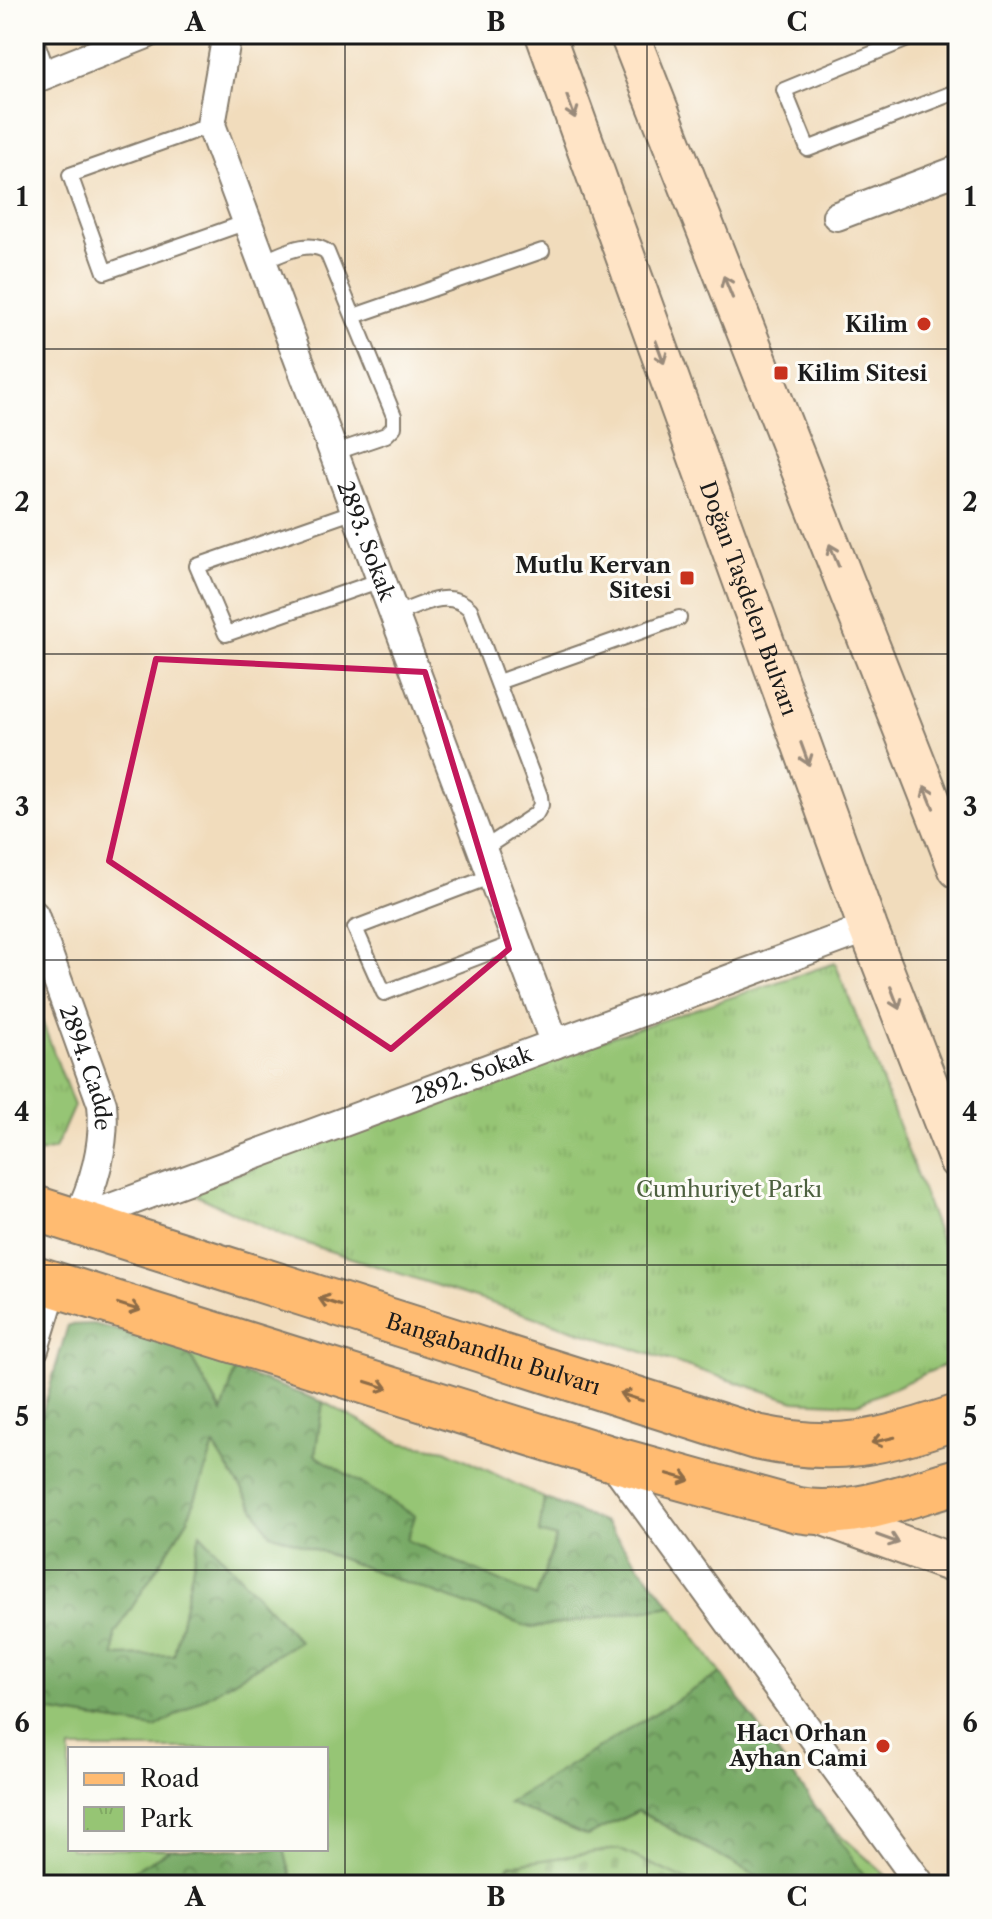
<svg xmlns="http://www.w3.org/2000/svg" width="992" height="1919" font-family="'Libre Caslon Text',serif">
<defs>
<pattern id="forest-crowns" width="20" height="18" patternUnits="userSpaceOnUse" patternTransform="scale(2)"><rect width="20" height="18" fill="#78aa66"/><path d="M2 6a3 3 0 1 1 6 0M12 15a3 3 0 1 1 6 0" fill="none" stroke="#628a53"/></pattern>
<pattern id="cemetery-stones" width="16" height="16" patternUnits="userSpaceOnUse" patternTransform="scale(2)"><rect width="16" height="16" fill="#96c574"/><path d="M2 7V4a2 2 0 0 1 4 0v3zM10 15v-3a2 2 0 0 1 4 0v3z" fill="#81a964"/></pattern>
<pattern id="park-tufts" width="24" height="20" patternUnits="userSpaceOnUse" patternTransform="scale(2)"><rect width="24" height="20" fill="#96c574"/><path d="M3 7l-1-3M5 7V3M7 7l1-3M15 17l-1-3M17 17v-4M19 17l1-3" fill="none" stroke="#81a964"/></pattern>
</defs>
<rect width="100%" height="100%" fill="#fdfcf7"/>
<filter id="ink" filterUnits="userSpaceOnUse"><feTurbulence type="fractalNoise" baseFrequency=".0125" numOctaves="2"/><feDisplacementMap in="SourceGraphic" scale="16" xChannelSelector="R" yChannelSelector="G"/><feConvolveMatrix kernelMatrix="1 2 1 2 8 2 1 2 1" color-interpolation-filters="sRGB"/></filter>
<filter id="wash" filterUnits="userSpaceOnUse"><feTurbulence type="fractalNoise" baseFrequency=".006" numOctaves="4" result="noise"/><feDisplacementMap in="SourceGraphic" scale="32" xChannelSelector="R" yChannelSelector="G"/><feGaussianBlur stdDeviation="1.8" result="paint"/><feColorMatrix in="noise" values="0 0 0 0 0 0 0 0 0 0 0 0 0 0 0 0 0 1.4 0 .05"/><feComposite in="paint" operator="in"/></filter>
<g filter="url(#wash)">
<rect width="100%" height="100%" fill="#f1dcbc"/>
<!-- grass -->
<g fill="#96c574" stroke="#597048" stroke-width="2">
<path d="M186,1349L235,1370L223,1414Z"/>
<path d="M323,1402L401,1443L446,1450L544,1498L539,1533L556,1537L536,1597L406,1540L315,1455Z"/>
<path d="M214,1445L270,1533L531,1628L672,1606L721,1673L509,1803L587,1836L638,1811L773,1885H696L618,1849L510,1865L498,1885H293L284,1849H326V1749H70V1849H172L108,1885H34V1718L40,1710L155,1728L299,1641L200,1533L174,1655L114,1656L115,1634L188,1519Z"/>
<path d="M826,1822L890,1879L894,1885H871Z"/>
</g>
<!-- forest -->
<g fill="url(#forest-crowns)" stroke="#4a6341" stroke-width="2">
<path d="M94,1324L186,1349L222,1413L235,1370L323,1402L315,1455L415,1516L407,1540L536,1597L556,1538L539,1533L544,1498L605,1523L672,1606L531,1628L270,1533L214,1446L188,1519L115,1634L114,1656L174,1655L200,1533L299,1641L155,1728L41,1710L34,1718V1441L68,1325Z"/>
<path d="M721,1673L871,1885H773L638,1811L587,1836L508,1803Z"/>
<path d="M172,1849H284L293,1885H108Z"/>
</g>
<!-- cemetery -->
<path fill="url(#cemetery-stones)" stroke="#597048" stroke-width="2" d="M618,1849L696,1885H498L510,1865Z"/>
<!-- park -->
<g fill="url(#park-tufts)" stroke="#597048" stroke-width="2">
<path d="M835,963L874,1059L955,1279L958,1291V1357L954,1361L857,1404L795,1401L280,1235L190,1192L508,1071Z"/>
<path d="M34,1000L74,1106L55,1149L34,1154Z"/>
</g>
</g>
<g filter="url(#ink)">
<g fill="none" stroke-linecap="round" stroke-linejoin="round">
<defs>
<g id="service">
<path d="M34,34L48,73"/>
<path d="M920,34L784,90L808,149L958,91"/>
<path d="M211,125L70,175L105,272L247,222"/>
<path d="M262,262C283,254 308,238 327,252L394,416V427L386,435L333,453"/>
<path d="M354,316L542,251"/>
<path d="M355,511L197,566L226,634L381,580"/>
<path d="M394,615C419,606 448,587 470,609L540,796L541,805L536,814L482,850"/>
<path d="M498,682L679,618"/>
<path d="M492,876L355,928L384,993L517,942"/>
</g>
<g id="minor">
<path id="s1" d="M227,34L211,125L555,1044"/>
<path d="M34,79L147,34"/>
<path d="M837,216L958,170"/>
<path id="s2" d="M34,915L102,1104C106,1144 94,1186 76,1221"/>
<path id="s3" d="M76,1221L868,928"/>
<path d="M34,1349L54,1284"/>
<path d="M610,1458L921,1885"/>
</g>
<g id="secondary">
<path id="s4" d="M545,34L868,928L958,1160"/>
<path d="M629,34L958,869"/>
<path d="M818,1514L958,1565"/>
</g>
<g id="primary">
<path id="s5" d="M34,1208L756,1437C839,1455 880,1442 958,1417"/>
<path d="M34,1278L610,1458L798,1510C851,1519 907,1495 958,1481"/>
</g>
</defs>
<!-- service casing -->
<use href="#service" stroke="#867c6c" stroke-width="18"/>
<!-- minor casing -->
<use href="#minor" stroke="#867c6c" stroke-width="32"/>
<!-- secondary casing -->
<use href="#secondary" stroke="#867c6c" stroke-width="42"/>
<!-- primary casing -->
<use href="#primary" stroke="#867c6c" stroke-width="48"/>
<!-- service -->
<use href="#service" stroke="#fff" stroke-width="14"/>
<!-- minor -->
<use href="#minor" stroke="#fff" stroke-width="28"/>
<!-- secondary -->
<use href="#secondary" stroke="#ffe4c6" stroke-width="38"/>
<!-- primary -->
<use href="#primary" stroke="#ffbb71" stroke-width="44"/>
</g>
<!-- one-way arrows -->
<defs><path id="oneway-shaft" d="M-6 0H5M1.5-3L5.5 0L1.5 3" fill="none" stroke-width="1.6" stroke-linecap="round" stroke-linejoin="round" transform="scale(2)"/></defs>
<g stroke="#998a7a">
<use href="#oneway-shaft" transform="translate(571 107) rotate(70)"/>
<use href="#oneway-shaft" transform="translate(728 287) rotate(-112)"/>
<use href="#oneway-shaft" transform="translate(660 352) rotate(70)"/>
<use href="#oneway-shaft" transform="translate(834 555) rotate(-112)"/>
<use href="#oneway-shaft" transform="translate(805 754) rotate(70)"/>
<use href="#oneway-shaft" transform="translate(929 797) rotate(-112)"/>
<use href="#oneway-shaft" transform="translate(895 998) rotate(69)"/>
<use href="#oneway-shaft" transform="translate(888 1539) rotate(20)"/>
</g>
<g stroke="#8e6c46">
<use href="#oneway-shaft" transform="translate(330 1302) rotate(-162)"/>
<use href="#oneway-shaft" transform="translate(129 1307) rotate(17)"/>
<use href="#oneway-shaft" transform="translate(377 1385) rotate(17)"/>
<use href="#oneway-shaft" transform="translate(631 1397) rotate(-162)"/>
<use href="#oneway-shaft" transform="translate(883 1440) rotate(167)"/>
<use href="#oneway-shaft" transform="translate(679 1477) rotate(16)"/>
</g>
</g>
<!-- marked area -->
<path fill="none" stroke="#c2185b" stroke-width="6" stroke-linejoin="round" d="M156,659L425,672L509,949L391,1049L109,861Z"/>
<!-- grid -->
<path fill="none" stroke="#1c1c1c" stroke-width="2" stroke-opacity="0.55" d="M345,34V1885M647,34V1885M34,349H958M34,654H958M34,960H958M34,1265H958M34,1570H958"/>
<!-- markers -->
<g fill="#c8321e" stroke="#fdfcf7" stroke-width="3">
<circle cx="924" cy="324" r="8"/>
<rect x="773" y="365" width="16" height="16" rx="4"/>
<rect x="679" y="570" width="16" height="16" rx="4"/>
<circle cx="883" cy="1746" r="8"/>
</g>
<g text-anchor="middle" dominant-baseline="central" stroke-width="6" stroke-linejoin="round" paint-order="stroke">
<!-- poi labels -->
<g font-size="22" font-weight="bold" fill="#1c1c1c" stroke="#fdfcf7" text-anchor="end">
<text x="908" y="324">Kilim</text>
<text x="797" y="373" text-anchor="start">Kilim Sitesi</text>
<text x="671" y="565">Mutlu Kervan<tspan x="671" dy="25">Sitesi</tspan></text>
<text x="867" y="1733">Hacı Orhan<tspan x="867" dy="25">Ayhan Cami</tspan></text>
</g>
<!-- street labels -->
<g font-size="22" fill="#1c1c1c" stroke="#fdfcf7">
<text stroke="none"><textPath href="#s1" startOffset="536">2893. Sokak</textPath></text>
<text stroke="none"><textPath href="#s4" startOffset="600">Doğan Taşdelen Bulvarı</textPath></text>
<text stroke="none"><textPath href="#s2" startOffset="162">2894. Cadde</textPath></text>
<text stroke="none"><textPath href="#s3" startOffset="422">2892. Sokak</textPath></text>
<text stroke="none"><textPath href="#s5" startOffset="482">Bangabandhu Bulvarı</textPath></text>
</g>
<!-- park labels -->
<g font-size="22" fill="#4d603f" stroke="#fdfcf7">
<text x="729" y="1189">Cumhuriyet Parkı</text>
</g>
</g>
<!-- margin -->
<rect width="992" height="1919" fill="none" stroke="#fdfcf7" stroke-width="88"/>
<!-- legend -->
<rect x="68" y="1747" width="260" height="104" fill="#fdfcf7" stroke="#a3a29f" stroke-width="2"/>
<rect x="84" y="1773" width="40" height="12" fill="#ffbb71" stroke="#a3a29f" stroke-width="2"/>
<text x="140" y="1787" font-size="24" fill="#1c1c1c">Road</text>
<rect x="84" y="1807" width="40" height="24" fill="url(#park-tufts)" stroke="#a3a29f" stroke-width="2"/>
<text x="140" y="1827" font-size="24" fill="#1c1c1c">Park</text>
<rect x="44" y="44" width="904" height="1831" fill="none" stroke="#1c1c1c" stroke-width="3"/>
<g font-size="26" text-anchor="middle" font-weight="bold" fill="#1c1c1c">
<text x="195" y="31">A</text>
<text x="496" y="31">B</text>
<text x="797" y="31">C</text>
<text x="22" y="206">1</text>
<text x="970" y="206">1</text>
<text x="22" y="511">2</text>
<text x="970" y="511">2</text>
<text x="22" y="816">3</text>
<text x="970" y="816">3</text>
<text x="22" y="1121">4</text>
<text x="970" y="1121">4</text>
<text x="22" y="1426">5</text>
<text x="970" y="1426">5</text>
<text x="22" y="1732">6</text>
<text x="970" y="1732">6</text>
<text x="195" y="1906">A</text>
<text x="496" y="1906">B</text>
<text x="797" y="1906">C</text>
</g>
</svg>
